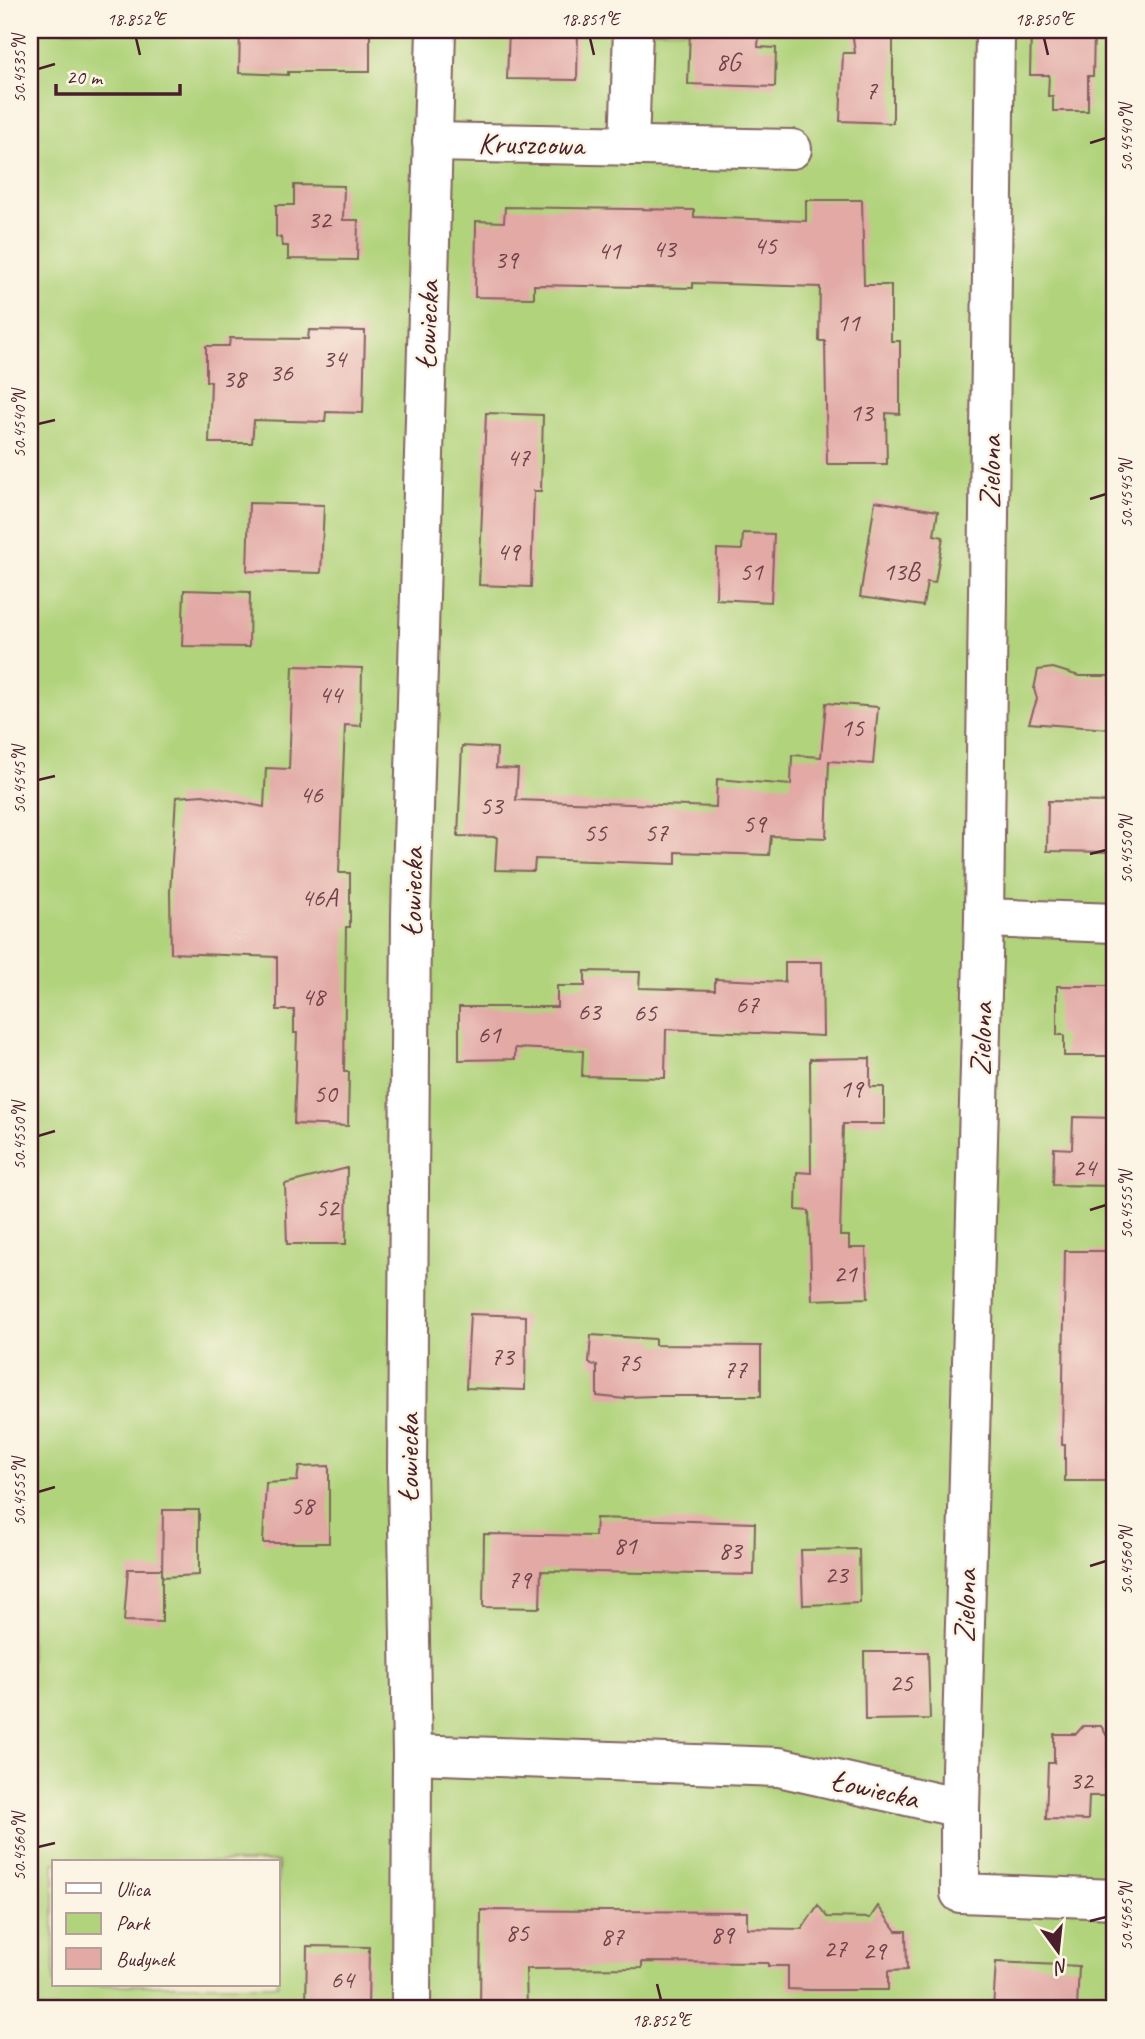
<svg xmlns="http://www.w3.org/2000/svg" width="1145" height="2039" font-family="Caveat,sans-serif">
<rect width="100%" height="100%" fill="#fcf5e5"/>
<filter id="ink" filterUnits="userSpaceOnUse"><feTurbulence type="fractalNoise" baseFrequency=".0143" numOctaves="2"/><feDisplacementMap in="SourceGraphic" scale="14" xChannelSelector="R" yChannelSelector="G"/><feConvolveMatrix kernelMatrix="1 2 1 2 8 2 1 2 1" color-interpolation-filters="sRGB"/></filter>
<filter id="wash" filterUnits="userSpaceOnUse"><feTurbulence type="fractalNoise" baseFrequency=".00686" numOctaves="4" result="noise"/><feDisplacementMap in="SourceGraphic" scale="28" xChannelSelector="R" yChannelSelector="G"/><feGaussianBlur stdDeviation="1.57" result="paint"/><feColorMatrix in="noise" values="0 0 0 0 0 0 0 0 0 0 0 0 0 0 0 0 0 1.4 0 .05"/><feComposite in="paint" operator="in"/></filter>
<g filter="url(#wash)">
<rect width="100%" height="100%" fill="#ece2c1"/>
<!-- green -->
<path fill="#b1d37c" stroke="#7e7954" stroke-width="2" fill-rule="evenodd" d="M30,30H1115V2009H30ZM54,1862H278V1985H54Z"/>
<g id="blocks">
<!-- building -->
<g fill="#e2a9a5">
<path d="M240,30H370V72H288V75L239,73Z"/>
<path d="M509,30H578L577,80L507,79Z"/>
<path d="M690,30H759L758,47L776,48L775,87L688,84Z"/>
<path d="M852,30H893V123L840,121L843,53H855Z"/>
<path d="M1031,30H1094L1093,76H1088V111H1053V96H1048L1049,75H1030Z"/>
<path d="M294,185L344,186L343,220H358L357,260L288,259V246H282L281,237H276V205H294Z"/>
<path d="M806,200H862L864,285H891V341H900V414L886,413L887,464H827L825,341H819L820,287L693,283V288L534,285V298L475,297L476,221L504,222L505,207L694,210V217L806,221Z"/>
<path d="M309,330L365,331L363,413L326,412L325,422L254,420L252,443H209L211,381H206V346H229L230,338L308,339Z"/>
<path d="M486,413L543,415L541,491H534L531,587L479,585Z"/>
<path d="M875,501L938,511L934,535L943,537L935,583L927,582L923,606L860,597Z"/>
<path d="M249,503L324,505L321,573L247,571Z"/>
<path d="M743,533L774,534L771,602L716,599L717,549L742,550Z"/>
<path d="M184,590L250,592L249,647L182,646Z"/>
<path d="M293,666L362,668L361,726L345,725L339,873H350V927H346L344,1072H349L348,1126L294,1124L297,1033H294V1010H277V957L171,953L170,892L176,797L203,795L264,807L266,768L289,769Z"/>
<path d="M1053,668L1079,676H1115V724H1109V729L1029,723L1037,699L1034,689L1038,670Z"/>
<path d="M826,703L878,707L873,764L829,761L826,838L771,836L769,855L676,852V864L535,859L534,871L495,870L497,837L458,836L462,746L497,748L496,768L518,769L516,800L716,807L717,779L791,785L792,755L821,757Z"/>
<path d="M1048,801L1115,802V852L1047,851Z"/>
<path d="M785,962H822L823,1036L666,1029L665,1078L582,1076L583,1051L515,1048V1059L459,1060V1007H557V986H585V971L640,972L639,988L715,990V979L785,982Z"/>
<path d="M1057,986H1115V1056H1064V1035H1057Z"/>
<path d="M870,1058V1087H884V1124H843L840,1236H849V1248H866L868,1298L812,1300L809,1211L796,1210L797,1172L811,1173L810,1059Z"/>
<path d="M1073,1117L1115,1118V1186L1053,1185L1054,1148L1072,1149Z"/>
<path d="M347,1168L346,1244H287L285,1184Z"/>
<path d="M1065,1251H1115V1481H1065V1445H1062Z"/>
<path d="M470,1314L526,1316L525,1390L466,1388Z"/>
<path d="M591,1335L655,1339V1345L761,1346V1396H654L626,1397L625,1399L597,1396V1366L589,1363Z"/>
<path d="M329,1466V1543H263L266,1483L297,1481L299,1467Z"/>
<path d="M163,1510H199V1575L162,1577Z"/>
<path d="M596,1518L755,1523L754,1575L541,1571L540,1608L483,1607L484,1534L595,1536Z"/>
<path d="M859,1549L860,1603L803,1605L801,1550Z"/>
<path d="M128,1569H162V1622L124,1621Z"/>
<path d="M864,1652H928L930,1719L865,1720Z"/>
<path d="M1083,1726H1101L1107,1736H1115V1796H1089L1088,1820L1046,1819L1048,1763H1054V1734H1076Z"/>
<path d="M818,1905L827,1917L870,1918L878,1906L896,1931H906L907,1970L888,1971V1990H810L788,1989V1966H768V1963L642,1962V1968L526,1969L527,2009H480L481,1910L747,1912V1928L802,1929Z"/>
<path d="M307,1946L369,1947L368,2009H306Z"/>
<path d="M996,1962L1079,1966L1077,2009H993Z"/>
</g>
</g>
</g>
<g filter="url(#ink)">
<use href="#blocks" fill-opacity="0" stroke="#836360" stroke-width="2"/>
<g fill="none" stroke-linecap="round" stroke-linejoin="round">
<defs>
<g id="minor">
<path d="M995,30L984,918L960,1808V1893L1115,1899"/>
<path d="M432,142L792,149"/>
<path d="M629,146L633,30"/>
<path d="M984,918L1115,923"/>
<path d="M412,1754L779,1767L960,1808"/>
<path d="M411,2009L412,1754L407,1468L411,914L436,30"/>
</g>
</defs>
<!-- minor casing -->
<use href="#minor" stroke="#836360" stroke-width="42"/>
<!-- minor -->
<use href="#minor" stroke="#fff" stroke-width="38"/>
</g>
</g>
<!-- ticks -->
<path fill="none" stroke="#4a1f2b" stroke-width="2.5" d="M136,38L140,55M590,38L594,55M1044,38L1048,55M38,69L55,64M1090,143L1106,138M38,424L55,420M1090,499L1106,494M38,780L55,776M1090,854L1106,850M38,1136L55,1131M1090,1210L1106,1205M38,1492L55,1487M1090,1566L1106,1561M38,1847L55,1843M1090,1921L1106,1917M657,1984L661,2000"/>
<g text-anchor="middle" dominant-baseline="central" stroke-width="5" stroke-linejoin="round" paint-order="stroke">
<!-- number labels -->
<g font-size="26" fill="#70424a">
<text x="728" y="61">8G</text>
<text x="871" y="90">7</text>
<text x="319" y="219">32</text>
<text x="765" y="245">45</text>
<text x="664" y="248">43</text>
<text x="609" y="250">41</text>
<text x="506" y="259">39</text>
<text x="848" y="322">11</text>
<text x="334" y="358">34</text>
<text x="281" y="372">36</text>
<text x="234" y="378">38</text>
<text x="861" y="412">13</text>
<text x="518" y="457">47</text>
<text x="508" y="551">49</text>
<text x="751" y="571">51</text>
<text x="901" y="571">13B</text>
<text x="330" y="694">44</text>
<text x="852" y="727">15</text>
<text x="311" y="794">46</text>
<text x="491" y="805">53</text>
<text x="754" y="823">59</text>
<text x="595" y="832">55</text>
<text x="656" y="832">57</text>
<text x="319" y="897">46A</text>
<text x="313" y="996">48</text>
<text x="747" y="1004">67</text>
<text x="589" y="1011">63</text>
<text x="645" y="1012">65</text>
<text x="489" y="1034">61</text>
<text x="851" y="1088">19</text>
<text x="325" y="1093">50</text>
<text x="1084" y="1167">24</text>
<text x="327" y="1207">52</text>
<text x="845" y="1273">21</text>
<text x="502" y="1356">73</text>
<text x="629" y="1362">75</text>
<text x="735" y="1369">77</text>
<text x="302" y="1505">58</text>
<text x="625" y="1545">81</text>
<text x="730" y="1550">83</text>
<text x="836" y="1574">23</text>
<text x="519" y="1579">79</text>
<text x="901" y="1682">25</text>
<text x="1081" y="1780">32</text>
<text x="517" y="1932">85</text>
<text x="722" y="1934">89</text>
<text x="612" y="1936">87</text>
<text x="835" y="1948">27</text>
<text x="874" y="1950">29</text>
<text x="342" y="1979">64</text>
</g>
<!-- street labels -->
<g font-size="30" fill="#4a1f2b" stroke="#fcf5e5">
<text transform="translate(531 144) rotate(1)">Kruszcowa</text>
<text transform="translate(427 325) rotate(-88)">Łowiecka</text>
<text transform="translate(990 472) rotate(-89)">Zielona</text>
<text transform="translate(412 892) rotate(-89)">Łowiecka</text>
<text transform="translate(981 1039) rotate(-88)">Zielona</text>
<text transform="translate(408 1458) rotate(-90)">Łowiecka</text>
<text transform="translate(965 1606) rotate(-88)">Zielona</text>
<text transform="translate(875 1789) rotate(13)">Łowiecka</text>
</g>
</g>
<!-- margin -->
<rect width="1145" height="2039" fill="none" stroke="#fcf5e5" stroke-width="77"/>
<!-- legend -->
<rect x="52" y="1860" width="228" height="126" fill="#fcf5e5" stroke="#b59f9b" stroke-width="2"/>
<rect x="66" y="1883" width="35" height="10" fill="#ffffff" stroke="#b59f9b" stroke-width="2"/>
<text x="116" y="1896" font-size="21" fill="#4a1f2b">Ulica</text>
<rect x="66" y="1913" width="35" height="21" fill="#b1d37c" stroke="#b59f9b" stroke-width="2"/>
<text x="116" y="1930" font-size="21" fill="#4a1f2b">Park</text>
<rect x="66" y="1948" width="35" height="21" fill="#e2a9a5" stroke="#b59f9b" stroke-width="2"/>
<text x="116" y="1966" font-size="21" fill="#4a1f2b">Budynek</text>
<!-- north arrow -->
<g transform="translate(1058 1951) rotate(165)" stroke="#fcf5e5" stroke-width="5" paint-order="stroke">
<path d="M0-5L12 26L0 18L-12 26Z" fill="#4a1f2b"/>
<text y="-10" font-size="19" font-weight="bold" text-anchor="middle" fill="#4a1f2b">N</text>
</g>
<!-- scale -->
<path d="M56 84v10h124v-10" fill="none" stroke="#4a1f2b" stroke-width="3.5"/>
<text x="66" y="84" font-size="21" fill="#4a1f2b" stroke="#fcf5e5" stroke-width="5" paint-order="stroke">20 m</text>
<rect x="38" y="38" width="1068" height="1962" fill="none" stroke="#4a1f2b" stroke-width="2.5"/>
<g font-size="18" text-anchor="middle" fill="#4a1f2b">
<text x="136" y="25">18.852°E</text>
<text x="590" y="25">18.851°E</text>
<text x="1044" y="25">18.850°E</text>
<text transform="translate(19 69) rotate(-90)" y="6">50.4535°N</text>
<text transform="translate(1126 138) rotate(-90)" y="6">50.4540°N</text>
<text transform="translate(19 424) rotate(-90)" y="6">50.4540°N</text>
<text transform="translate(1126 494) rotate(-90)" y="6">50.4545°N</text>
<text transform="translate(19 780) rotate(-90)" y="6">50.4545°N</text>
<text transform="translate(1126 850) rotate(-90)" y="6">50.4550°N</text>
<text transform="translate(19 1136) rotate(-90)" y="6">50.4550°N</text>
<text transform="translate(1126 1205) rotate(-90)" y="6">50.4555°N</text>
<text transform="translate(19 1492) rotate(-90)" y="6">50.4555°N</text>
<text transform="translate(1126 1561) rotate(-90)" y="6">50.4560°N</text>
<text transform="translate(19 1847) rotate(-90)" y="6">50.4560°N</text>
<text transform="translate(1126 1917) rotate(-90)" y="6">50.4565°N</text>
<text x="661" y="2026">18.852°E</text>
</g>
</svg>
